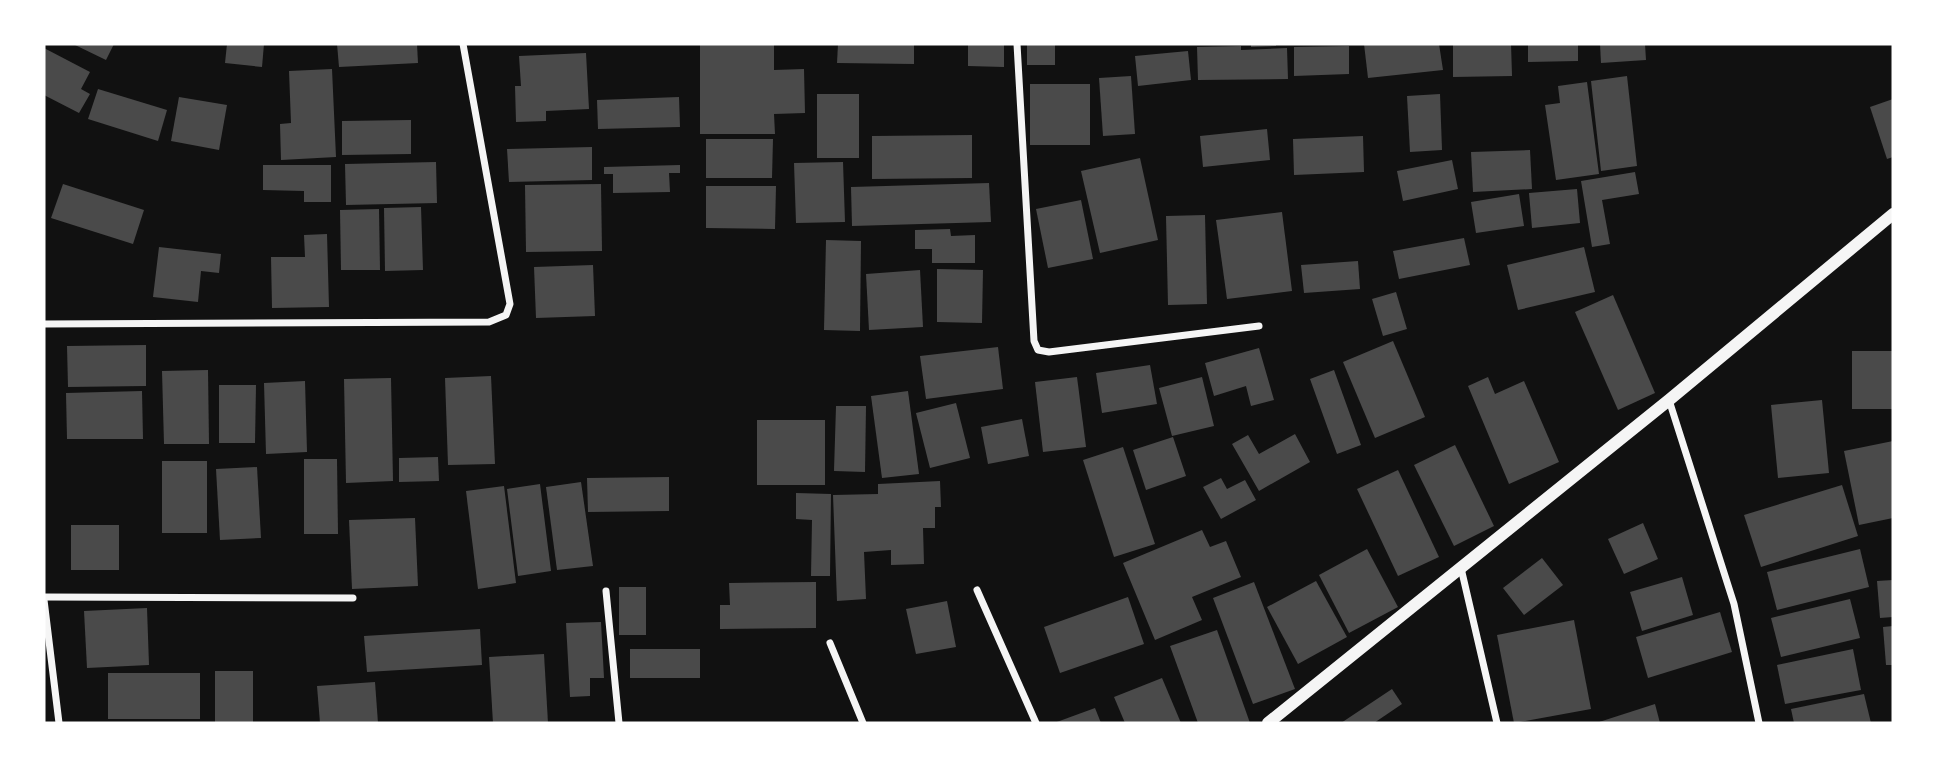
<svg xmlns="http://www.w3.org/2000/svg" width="1937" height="767" font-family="'DM Sans',sans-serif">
<rect width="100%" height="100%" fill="#111"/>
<!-- building -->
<g fill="#4a4a4a">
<path d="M73,44H114L106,60Z"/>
<path d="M227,44H264L262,67L225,63Z"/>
<path d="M337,44H417L418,63L339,67Z"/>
<path d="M774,44V70L804,69L805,113L774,114L775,134H700V45Z"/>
<path d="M838,44H914V64L837,63Z"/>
<path d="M968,44H1004V67L968,66Z"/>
<rect x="1027" y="44" width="28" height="21"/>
<path d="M1251,44H1276V46L1251,47Z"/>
<path d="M1364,44H1439L1443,70L1368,78Z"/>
<path d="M1453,44H1511L1512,76L1453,77Z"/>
<path d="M1528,44H1578V61L1528,62Z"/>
<path d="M1600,44H1645L1646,60L1601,63Z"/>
<path d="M1241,46V50L1287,48L1288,79L1198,80L1197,47Z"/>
<path d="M1349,46V74L1294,76V47Z"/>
<path d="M44,48L90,72L81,89L90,94L79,113L44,95Z"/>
<path d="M1188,51L1191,80L1138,86L1135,56Z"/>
<path d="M586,53L589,109L546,111V121L516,122L515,86H521L519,56Z"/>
<path d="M332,69L336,157L281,160L280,124L291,123L289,71Z"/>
<path d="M1131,76L1135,134L1103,136L1099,78Z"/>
<path d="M1627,76L1637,166L1601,171L1591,81Z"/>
<path d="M1587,82L1599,174L1556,180L1545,105L1560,103L1558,86Z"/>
<rect x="1030" y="84" width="60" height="61"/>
<path d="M98,89L167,110L158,141L88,119Z"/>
<rect x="817" y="94" width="42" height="64"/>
<path d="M1440,94L1442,150L1410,152L1407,96Z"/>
<path d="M179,97L227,105L219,150L171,141Z"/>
<path d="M679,97L680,127L598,129L597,100Z"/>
<path d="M1893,99V157L1887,159L1870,107Z"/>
<path d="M411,120V154L342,155V121Z"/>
<path d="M1267,129L1270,160L1203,167L1200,136Z"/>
<path d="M972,135V178L872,179V136Z"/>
<path d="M1363,136L1364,172L1294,175L1293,139Z"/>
<path d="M706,139H773L772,178H706Z"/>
<path d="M592,147V180L509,182L507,149Z"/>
<path d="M1530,150L1532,189L1473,192L1471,152Z"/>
<path d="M1140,158L1158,240L1100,253L1081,171Z"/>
<path d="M1452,160L1458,189L1403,201L1397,171Z"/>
<path d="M436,162L437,203L346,205L345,164Z"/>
<path d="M843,162L845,222L796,223L794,163Z"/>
<path d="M263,165H331V202H304V191L263,190Z"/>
<path d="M680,165V173H669L670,192L613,193V174H604V167Z"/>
<path d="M1635,172L1639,194L1602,200L1610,244L1592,247L1581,181Z"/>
<path d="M989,183L991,222L852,226L851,187Z"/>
<path d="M63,184L144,210L133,244L51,218Z"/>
<path d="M601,184L602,251L526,252L525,185Z"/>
<path d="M706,186H776L775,229L706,228Z"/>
<path d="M1577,189L1580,223L1532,228L1529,193Z"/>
<path d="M1519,194L1524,226L1476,233L1471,202Z"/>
<path d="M1081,200L1093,259L1048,268L1036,209Z"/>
<path d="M421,207L423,270L385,271L384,208Z"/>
<path d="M379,209L380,270H341L340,210Z"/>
<path d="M1282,212L1292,291L1227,299L1216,220Z"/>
<path d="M1205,215L1207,304L1168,305L1166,216Z"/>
<path d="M950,229L951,236L975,235V263H932V249H915V230Z"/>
<path d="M327,234L329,307L272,308L271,257H305L304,235Z"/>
<path d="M1464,238L1470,265L1399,279L1393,251Z"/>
<path d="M826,240L861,241L860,331L824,330Z"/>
<path d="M159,247L221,254L219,273L201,271L198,302L153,297Z"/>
<path d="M1584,247L1595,292L1518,310L1507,265Z"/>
<path d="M1358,261L1360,289L1304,293L1301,265Z"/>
<path d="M593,265L595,316L536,318L534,267Z"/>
<path d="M937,269L983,270L982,323L937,322Z"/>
<path d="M920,270L923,327L869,330L866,274Z"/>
<path d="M1396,292L1407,329L1383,336L1372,299Z"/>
<path d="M1613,295L1655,393L1618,410L1575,312Z"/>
<path d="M1393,341L1425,417L1375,438L1343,362Z"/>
<path d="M146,345V386L68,387L67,346Z"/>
<path d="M998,347L1003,389L926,399L920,356Z"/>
<path d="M1259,348L1274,400L1251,406L1246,386L1214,396L1205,363Z"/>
<rect x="1852" y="351" width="41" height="58"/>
<path d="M1150,365L1157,404L1102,413L1096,373Z"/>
<path d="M208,370L209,444H164L162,371Z"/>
<path d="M1334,370L1361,445L1337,454L1310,379Z"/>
<path d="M491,376L495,464L448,465L445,378Z"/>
<path d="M1077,377L1086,447L1043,452L1035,382Z"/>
<path d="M1202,377L1214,426L1172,436L1159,388Z"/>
<path d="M1488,377L1495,394L1524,381L1559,462L1509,484L1468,386Z"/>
<path d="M391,378L393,481L346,483L344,379Z"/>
<path d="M305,381L307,452L266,454L264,383Z"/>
<path d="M219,385H256L255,443H219Z"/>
<path d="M142,391L143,439H67L66,393Z"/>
<path d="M908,391L919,474L882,478L871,396Z"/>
<path d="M1822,400L1829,473L1778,478L1771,405Z"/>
<path d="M956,403L970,458L930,468L916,413Z"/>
<path d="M836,406H866L865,472L834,471Z"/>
<path d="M1022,419L1029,456L988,464L981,427Z"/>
<rect x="757" y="420" width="68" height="65"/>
<path d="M1295,434L1310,462L1259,491L1232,444L1248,435L1259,454Z"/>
<path d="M1173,437L1186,476L1146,490L1133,450Z"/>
<path d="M1893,441V518L1859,525L1844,451Z"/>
<path d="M1455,445L1494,526L1454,546L1414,465Z"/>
<path d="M1123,447L1155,544L1114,557L1083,460Z"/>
<path d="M438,457L439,481L399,482V458Z"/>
<path d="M304,459H337L338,534H304Z"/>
<rect x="162" y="461" width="45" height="72"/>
<path d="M257,467L261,538L220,540L216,469Z"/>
<path d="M1398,470L1439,557L1398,576L1357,489Z"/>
<path d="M669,477V511L588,512L587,478Z"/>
<path d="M1221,478L1227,489L1245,480L1256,500L1221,519L1203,487Z"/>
<path d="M940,481L941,507H935V528H923L924,564L891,565V550L864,552L866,599L837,601L833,495L878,494V484Z"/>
<path d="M581,482L593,566L557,570L546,487Z"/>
<path d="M540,484L551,571L518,576L507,489Z"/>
<path d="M1842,485L1858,536L1761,567L1744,515Z"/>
<path d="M504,486L516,583L478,589L466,491Z"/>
<path d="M796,493L831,494L830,576H811L812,520L796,519Z"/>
<path d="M415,518L418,586L352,589L349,520Z"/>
<path d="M1643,523L1658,559L1624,574L1608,539Z"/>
<rect x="71" y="525" width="48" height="45"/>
<path d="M1202,530L1210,547L1226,541L1241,577L1192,597L1202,620L1155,640L1123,563Z"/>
<path d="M1367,549L1398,607L1349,633L1319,575Z"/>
<path d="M1860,549L1869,587L1777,610L1767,572Z"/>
<path d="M1542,558L1563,585L1524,615L1503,588Z"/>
<path d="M1682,577L1693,615L1642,631L1630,592Z"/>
<path d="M1893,580V617L1880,618L1877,581Z"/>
<path d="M1316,581L1347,637L1298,664L1267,607Z"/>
<path d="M816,582V628L720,629V605H730L729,583Z"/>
<path d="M1254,582L1295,689L1253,704L1213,598Z"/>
<rect x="619" y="587" width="27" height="48"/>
<path d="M1128,597L1144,644L1060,673L1044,627Z"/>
<path d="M1850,599L1860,638L1781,657L1771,618Z"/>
<path d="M947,601L956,647L916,654L906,609Z"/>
<path d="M147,608L149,665L87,668L84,611Z"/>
<path d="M1720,612L1732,652L1648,678L1636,637Z"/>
<path d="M1574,620L1591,709L1514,723L1497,635Z"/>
<path d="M601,622L604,678H590V696L570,697L566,623Z"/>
<path d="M1893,626V665H1886L1883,627Z"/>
<path d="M480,629L482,665L367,672L364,636Z"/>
<path d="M1217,630L1250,723H1198L1170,646Z"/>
<rect x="630" y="649" width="70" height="29"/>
<path d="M1853,649L1861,690L1785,704L1777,665Z"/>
<path d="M544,654L548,723H493L489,657Z"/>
<rect x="215" y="671" width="38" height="52"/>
<rect x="108" y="673" width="92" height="46"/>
<path d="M1162,678L1181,723H1125L1114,697Z"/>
<path d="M375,682L378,723H320L317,686Z"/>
<path d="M1392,689L1402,704L1374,723H1341Z"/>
<path d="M1864,694L1871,723H1794L1791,709Z"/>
<path d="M1655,704L1660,723H1596Z"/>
<path d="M1095,708L1101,723H1054Z"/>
</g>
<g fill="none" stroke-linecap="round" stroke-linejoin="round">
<!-- minor -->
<g stroke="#f5f5f5" stroke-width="7">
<path d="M1017,44L1034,341L1038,350L1049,352L1259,326"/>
<path d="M44,324L489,322L506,315L510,304L463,44"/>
<path d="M1669,400L1734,604L1759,723"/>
<path d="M1461,568L1497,723"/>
<path d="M977,590L1036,723"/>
<path d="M606,591L619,723"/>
<path d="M44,597L353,598"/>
<path d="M44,600L59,723"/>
<path d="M830,643L863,723"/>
</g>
<!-- tertiary -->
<path stroke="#f5f5f5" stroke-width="12" d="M1268,723L1669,400L1893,214"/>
</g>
<!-- border -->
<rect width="1937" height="767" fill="none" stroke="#ffffff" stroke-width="91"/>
</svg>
